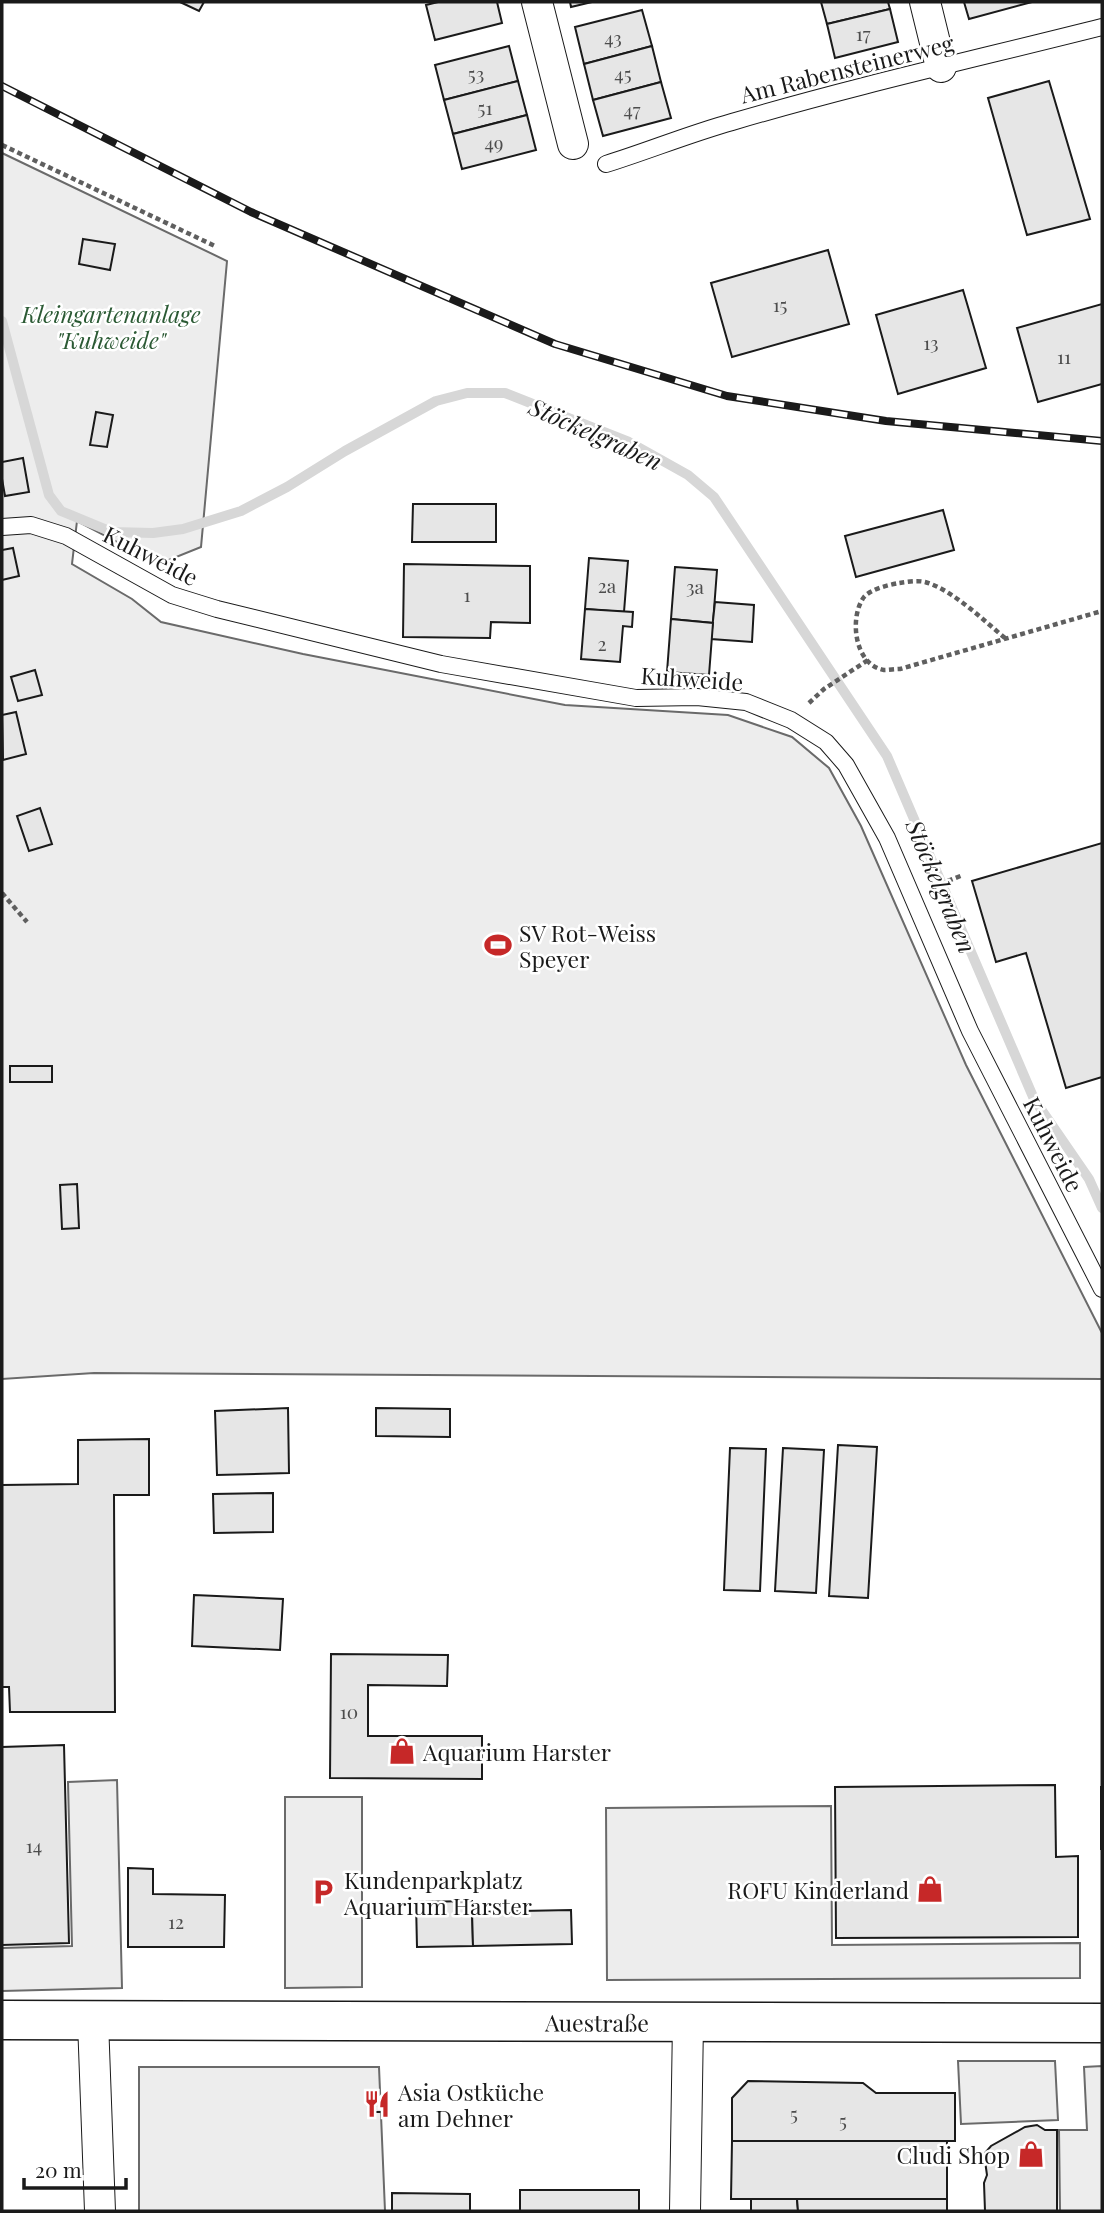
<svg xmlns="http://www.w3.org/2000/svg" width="1104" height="2213" font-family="'Playfair Display',serif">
<rect width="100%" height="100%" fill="#fff"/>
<!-- built -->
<g fill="#ededed" stroke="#6a6a6a" stroke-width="2">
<path d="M2,153L227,261L201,547L159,564L77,521L72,564L132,599L161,622L303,654L565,705L728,715L792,737L829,768L861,826L966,1065L1102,1333V1379L94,1373L2,1379Z"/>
<path d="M117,1780L122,1988L2,1991V1948L72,1946L68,1782Z"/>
<path d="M285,1797H362V1987L285,1988Z"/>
<path d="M831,1806L832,1945L1080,1943V1978L607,1980L606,1808Z"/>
<path d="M958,2061H1055L1058,2120L961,2124Z"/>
<path d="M1102,2066V2211H1060L1059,2130H1087L1084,2067Z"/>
<path d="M139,2067H379L385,2211H139Z"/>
</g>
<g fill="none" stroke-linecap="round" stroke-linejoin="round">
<!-- stream -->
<path stroke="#d7d7d7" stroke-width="10" d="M2,321L49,495L61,511L112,532L153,533L183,529L241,511L287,487L345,451L436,401L467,393H505L629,442L688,475L714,497L887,756L1034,1099L1089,1179L1102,1208"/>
</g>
<!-- building -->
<g fill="#e6e6e6" stroke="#1a1a1a" stroke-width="2">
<path d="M180,2H204L199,11Z"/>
<path d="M438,2H497L502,23L435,40L426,5Z"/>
<path d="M570,2H592L571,7Z"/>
<path d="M821,2H888L890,9L827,24Z"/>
<path d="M964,2H1032L969,19Z"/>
<path d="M890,9L898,42L835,58L827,24Z"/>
<path d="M642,10L652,46L584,64L575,27Z"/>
<path d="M509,46L518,81L444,100L435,65Z"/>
<path d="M652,46L661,82L593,100L584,64Z"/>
<path d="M518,81L527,115L453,134L444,100Z"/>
<path d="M1049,81L1090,219L1027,235L988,98Z"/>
<path d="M661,82L671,118L603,136L593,100Z"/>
<path d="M527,115L536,150L462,169L453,134Z"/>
<path d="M83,239L115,244L110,270L79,264Z"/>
<path d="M828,250L849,324L732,357L711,283Z"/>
<path d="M963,290L986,368L898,394L876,315Z"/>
<path d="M1102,304V384L1038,402L1017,328Z"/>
<path d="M96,412L113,415L107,447L90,445Z"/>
<path d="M23,458L29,492L5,496L2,479V462Z"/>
<path d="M413,504H496V542H412Z"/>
<path d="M943,510L954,550L856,577L845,536Z"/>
<path d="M13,548L19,576L2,580V550Z"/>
<path d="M589,558L628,561L624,612L585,609Z"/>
<path d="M404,564L530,566V623L491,622L490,638L403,637Z"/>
<path d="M675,567L717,570L713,623L671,619Z"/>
<path d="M715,602L754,605L752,642L711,639Z"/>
<path d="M585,609L633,612L632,627L623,626L620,662L581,659Z"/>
<path d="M671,619L713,623L709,675L667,672Z"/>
<path d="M35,670L42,695L18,701L11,677Z"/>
<path d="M16,712L26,754L3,760L2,715Z"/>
<path d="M40,808L52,844L29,851L17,816Z"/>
<path d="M1102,843V1077L1066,1088L1026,953L996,962L972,881Z"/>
<rect x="10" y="1066" width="42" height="16"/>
<path d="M77,1184L79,1228L62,1229L60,1185Z"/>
<path d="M288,1408L289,1473L217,1475L215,1411Z"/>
<path d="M376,1408L450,1409V1437L376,1436Z"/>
<path d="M149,1439V1495H114L115,1712H10L9,1687H2V1485L78,1484V1440Z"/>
<path d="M838,1445L877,1447L868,1598L829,1596Z"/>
<path d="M730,1448L766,1449L760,1591L724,1590Z"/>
<path d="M783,1448L824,1450L816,1593L775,1591Z"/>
<path d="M273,1493V1532L214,1533L213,1494Z"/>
<path d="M194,1595L283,1599L280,1650L192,1646Z"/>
<path d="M331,1654L448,1655L447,1686L368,1685V1736H482V1779L330,1778Z"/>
<path d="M64,1745L69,1943L2,1945V1747Z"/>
<path d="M1055,1785L1056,1857L1078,1856V1937L836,1938L835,1787Z"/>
<rect x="1101" y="1787" width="1" height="62"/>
<path d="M128,1868L153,1869V1894L225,1895L224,1947H128Z"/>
<path d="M472,1901L473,1946L417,1947L416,1902Z"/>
<path d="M571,1910L572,1944L473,1946L472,1912Z"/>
<path d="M748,2081L863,2083L876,2093H955V2141H732V2098Z"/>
<path d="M385,2100V2112H370V2101Z"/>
<path d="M1037,2125L1045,2130H1057V2211H985L984,2183L987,2175L984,2154L991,2146L1025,2127Z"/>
<path d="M732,2141H947V2199H731Z"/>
<rect x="520" y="2190" width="119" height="21"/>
<path d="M392,2193L470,2194V2211H392Z"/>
<path d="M751,2199H797L798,2211H751Z"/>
<path d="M797,2199H947V2211H798Z"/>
</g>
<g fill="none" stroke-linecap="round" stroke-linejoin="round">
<defs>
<g id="lane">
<path d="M606,164C648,151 689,134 732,122C854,86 979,58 1102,27"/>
<path d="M2,527L31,525L66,536L172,595L217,609L441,664L636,698L697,697L746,702L791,720L826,742L846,765L887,838L970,1031L1102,1289"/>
</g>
<g id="street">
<path d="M537,2L573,144"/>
<path d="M925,2L941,67"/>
<path d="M93,2021L100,2211"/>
<path d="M685,2211L688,2022"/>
</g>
<g id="secondary">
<path id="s1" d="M2,2020L1102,2023"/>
</g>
</defs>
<!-- lane casing -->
<use href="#lane" stroke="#1a1a1a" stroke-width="18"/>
<!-- street casing -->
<use href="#street" stroke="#1a1a1a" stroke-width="32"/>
<!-- secondary casing -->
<use href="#secondary" stroke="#1a1a1a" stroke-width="41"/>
<!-- path -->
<g stroke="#5f5f5f" stroke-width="4.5" stroke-dasharray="5 3.5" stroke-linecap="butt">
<path d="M2,145L217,247"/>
<path d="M1005,638C983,620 953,590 925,582C917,580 907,582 899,583C888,585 871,589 864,597C849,617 854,665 884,670C889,670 895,669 900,669L1102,611"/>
<path d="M809,703L824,689L868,660"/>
<path d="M932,887L963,875"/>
<path d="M2,893L27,922"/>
</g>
<!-- lane -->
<use href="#lane" stroke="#fff" stroke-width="16"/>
<!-- street -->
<use href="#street" stroke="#fff" stroke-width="30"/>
<!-- secondary -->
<use href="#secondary" stroke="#fff" stroke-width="38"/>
<defs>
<path id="rail" d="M2,86L251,212L555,344L727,396L886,421L1102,441"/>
</defs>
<!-- rail casing -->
<use href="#rail" stroke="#1a1a1a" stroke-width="8"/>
<!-- rail -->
<use href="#rail" stroke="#fff" stroke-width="5" stroke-dasharray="16" stroke-linecap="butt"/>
</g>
<!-- icons -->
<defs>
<symbol id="stadium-bare" viewBox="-9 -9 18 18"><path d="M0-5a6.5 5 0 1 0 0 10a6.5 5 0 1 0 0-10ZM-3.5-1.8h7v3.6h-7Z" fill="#c62828" stroke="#fff" stroke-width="2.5" paint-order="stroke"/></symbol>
<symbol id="shop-bare" viewBox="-9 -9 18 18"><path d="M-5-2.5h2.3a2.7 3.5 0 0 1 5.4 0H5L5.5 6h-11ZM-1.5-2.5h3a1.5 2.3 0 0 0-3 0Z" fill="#c62828" stroke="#fff" stroke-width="2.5" paint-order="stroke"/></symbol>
<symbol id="parking-bare" viewBox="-9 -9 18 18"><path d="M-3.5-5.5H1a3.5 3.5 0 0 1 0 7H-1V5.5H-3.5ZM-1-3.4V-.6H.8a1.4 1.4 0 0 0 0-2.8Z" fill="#c62828" stroke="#fff" stroke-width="2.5" paint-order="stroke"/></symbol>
<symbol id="restaurant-bare" viewBox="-9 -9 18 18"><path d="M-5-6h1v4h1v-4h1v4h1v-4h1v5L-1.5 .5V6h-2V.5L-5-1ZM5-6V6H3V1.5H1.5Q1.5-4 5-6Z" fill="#c62828" stroke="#fff" stroke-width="2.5" paint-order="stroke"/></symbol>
</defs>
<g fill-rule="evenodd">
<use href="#stadium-bare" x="479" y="926" width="38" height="38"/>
<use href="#shop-bare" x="383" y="1732" width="38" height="38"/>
<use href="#shop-bare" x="911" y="1870" width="38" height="38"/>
<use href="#parking-bare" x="304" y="1873" width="38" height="38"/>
<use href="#restaurant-bare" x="358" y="2085" width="38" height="38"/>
<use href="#shop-bare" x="1012" y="2135" width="38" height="38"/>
</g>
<g text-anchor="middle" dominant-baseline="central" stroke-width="5" stroke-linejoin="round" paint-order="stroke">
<!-- number labels -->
<g font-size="19" fill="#4d4d4d">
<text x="863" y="33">17</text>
<text x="613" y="37">43</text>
<text x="476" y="73">53</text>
<text x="623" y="73">45</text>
<text x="485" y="107">51</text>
<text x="632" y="109">47</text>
<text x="494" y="142">49</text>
<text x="780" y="304">15</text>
<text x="931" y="342">13</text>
<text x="1064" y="356">11</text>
<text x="607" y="585">2a</text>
<text x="695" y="586">3a</text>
<text x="467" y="594">1</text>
<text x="602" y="643">2</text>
<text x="349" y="1711">10</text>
<text x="34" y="1845">14</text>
<text x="176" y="1921">12</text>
<text x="794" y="2113">5</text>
<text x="843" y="2120">5</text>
</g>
<!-- street labels -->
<g font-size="23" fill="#1a1a1a" stroke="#fff">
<text transform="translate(847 68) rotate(-14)">Am Rabensteinerweg</text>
<text transform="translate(151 555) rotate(27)">Kuhweide</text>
<text transform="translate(692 678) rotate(4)">Kuhweide</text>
<text transform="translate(1054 1144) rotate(63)">Kuhweide</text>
<text stroke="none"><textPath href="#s1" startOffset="595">Auestraße</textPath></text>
</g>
<!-- park labels -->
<g font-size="23" font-style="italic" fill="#2b5a34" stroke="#fff">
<text x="111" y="313">Kleingartenanlage<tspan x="111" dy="26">"Kuhweide"</tspan></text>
</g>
<!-- poi labels -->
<g font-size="23" fill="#1a1a1a" stroke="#fff" text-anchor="start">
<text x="519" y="932">SV Rot-Weiss<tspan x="519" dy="26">Speyer</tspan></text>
<text x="423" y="1751">Aquarium Harster</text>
<text x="344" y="1879">Kundenparkplatz<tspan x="344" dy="26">Aquarium Harster</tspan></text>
<text x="909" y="1889" text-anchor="end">ROFU Kinderland</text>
<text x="398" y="2091">Asia Ostküche<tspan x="398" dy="26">am Dehner</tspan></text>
<text x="1010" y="2154" text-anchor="end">Cludi Shop</text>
</g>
<!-- water labels -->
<g font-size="24" font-style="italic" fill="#1a1a1a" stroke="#fff">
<text transform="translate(596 433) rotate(24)">Stöckelgraben</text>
<text transform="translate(942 886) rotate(67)">Stöckelgraben</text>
</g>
</g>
<!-- border -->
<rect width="1104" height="2213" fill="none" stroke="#1a1a1a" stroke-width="7"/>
<!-- scale -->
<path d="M24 2178v10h102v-10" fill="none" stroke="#1a1a1a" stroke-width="3.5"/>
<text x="35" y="2178" font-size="21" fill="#1a1a1a" stroke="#ffffff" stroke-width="5" paint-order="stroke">20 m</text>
</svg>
